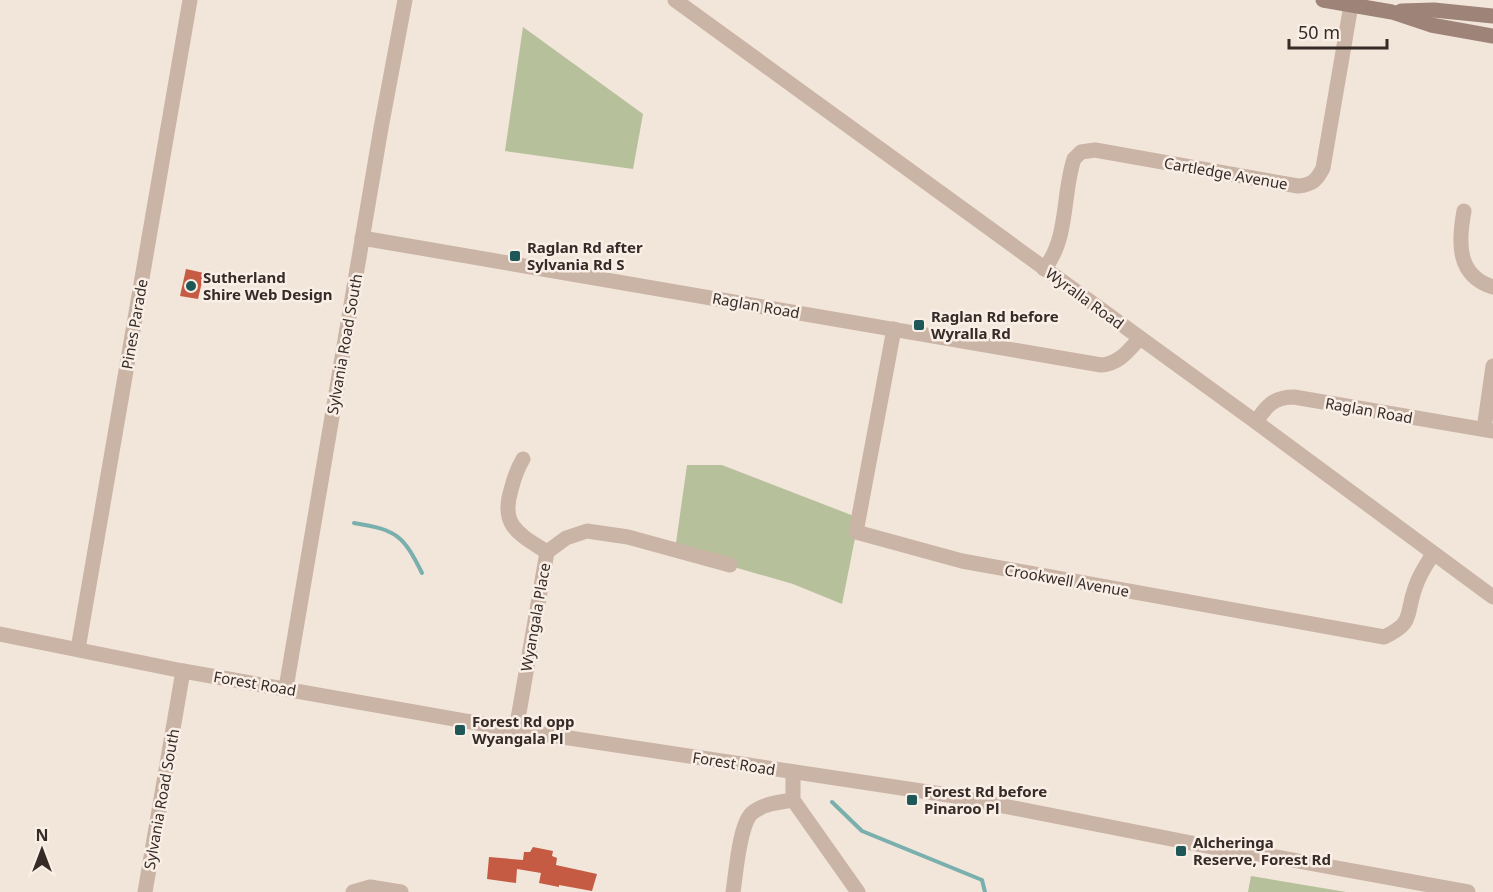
<svg xmlns="http://www.w3.org/2000/svg" width="1493" height="892" font-family="'Noto Sans',sans-serif">
<rect width="100%" height="100%" fill="#f2e5da"/>
<!-- green -->
<g fill="#b6c09a">
<path d="M523,27L643,114L633,169L505,151Z"/>
<path d="M687,465H722L859,518L842,604L793,584L675,550Z"/>
<path d="M1251,876L1346,892H1248Z"/>
</g>
<g fill="none" stroke-linecap="round" stroke-linejoin="round">
<!-- stream -->
<g stroke="#79afad" stroke-width="4">
<path d="M354,523C397,530 403,535 422,573"/>
<path d="M832,802L862,831L982,880L985,892"/>
</g>
</g>
<!-- building -->
<g fill="#c65b44">
<path d="M186,269L204,273L198,299L180,296Z"/>
<path d="M533,847L553,851L552,856L557,858L556,865L597,874L592,891L559,885V887L539,883L541,873L517,869L516,883L487,879L489,857L523,860L524,852H530Z"/>
</g>
<g fill="none" stroke-linecap="round" stroke-linejoin="round">
<!-- minor -->
<g stroke="#cab4a6" stroke-width="15">
<path d="M1464,211C1458,243 1457,276 1493,287"/>
<path d="M362,238L1101,365C1119,364 1128,351 1140,338"/>
<path d="M1044,269C1069,239 1062,195 1074,159L1081,152L1095,150L1298,186C1312,185 1317,180 1323,168L1351,5"/>
<path d="M894,329L856,532L962,561L1384,637C1415,622 1405,616 1415,588C1419,575 1426,565 1433,554"/>
<path d="M1256,422C1266,406 1274,397 1294,397L1493,431"/>
<path d="M1484,429L1493,366"/>
<path d="M523,459C517,469 514,478 511,490C500,526 519,534 547,552"/>
<path d="M78,649L190,0"/>
<path d="M516,730L547,552L566,538L587,531L628,537L730,565"/>
<path d="M793,772V800L858,892"/>
<path d="M145,892L183,671"/>
<path d="M353,892L370,887L401,892"/>
<path d="M733,892C736,874 739,825 752,813C763,804 779,802 793,800"/>
</g>
<!-- tertiary -->
<g stroke="#cab4a6" stroke-width="15">
<path d="M675,0L1256,422L1493,597"/>
<path d="M0,634L183,671L516,730L948,795L1227,850L1265,855L1468,892"/>
<path d="M286,688L381,128L405,0"/>
</g>
<!-- secondary -->
<g stroke="#9d8378" stroke-width="15">
<path d="M1323,0L1392,12L1431,25L1493,36"/>
<path d="M1401,11L1434,10L1493,16"/>
</g>
</g>
<!-- markers -->
<g fill="#1d5757" stroke="#f9efe6" stroke-width="2">
<rect x="509" y="250" width="12" height="12" rx="3"/>
<circle cx="191" cy="286" r="6"/>
<rect x="913" y="319" width="12" height="12" rx="3"/>
<rect x="454" y="724" width="12" height="12" rx="3"/>
<rect x="906" y="794" width="12" height="12" rx="3"/>
<rect x="1175" y="845" width="12" height="12" rx="3"/>
</g>
<g text-anchor="middle" dominant-baseline="central" stroke-width="5" stroke-linejoin="round" paint-order="stroke">
<!-- street labels -->
<g font-size="15" fill="#362b27" stroke="#f9efe6">
<text transform="translate(1226 173) rotate(10)">Cartledge Avenue</text>
<text transform="translate(1085 298) rotate(36)">Wyralla Road</text>
<text transform="translate(756 305) rotate(10)">Raglan Road</text>
<text transform="translate(134 324) rotate(-80)">Pines Parade</text>
<text transform="translate(344 344) rotate(-80)">Sylvania Road South</text>
<text transform="translate(1369 410) rotate(10)">Raglan Road</text>
<text transform="translate(1067 580) rotate(10)">Crookwell Avenue</text>
<text transform="translate(535 617) rotate(-80)">Wyangala Place</text>
<text transform="translate(255 683) rotate(10)">Forest Road</text>
<text transform="translate(734 763) rotate(9)">Forest Road</text>
<text transform="translate(161 799) rotate(-80)">Sylvania Road South</text>
</g>
<!-- poi labels -->
<g font-size="15" font-weight="bold" fill="#362b27" stroke="#f9efe6" text-anchor="start">
<text x="527" y="247">Raglan Rd after<tspan x="527" dy="17">Sylvania Rd S</tspan></text>
<text x="203" y="277">Sutherland<tspan x="203" dy="17">Shire Web Design</tspan></text>
<text x="931" y="316">Raglan Rd before<tspan x="931" dy="17">Wyralla Rd</tspan></text>
<text x="472" y="721">Forest Rd opp<tspan x="472" dy="17">Wyangala Pl</tspan></text>
<text x="924" y="791">Forest Rd before<tspan x="924" dy="17">Pinaroo Pl</tspan></text>
<text x="1193" y="842">Alcheringa<tspan x="1193" dy="17">Reserve, Forest Rd</tspan></text>
</g>
</g>
<!-- north arrow -->
<g transform="translate(42 850)" stroke="#f9efe6" stroke-width="4.5" paint-order="stroke">
<path d="M0-4.5L10 22L0 15L-10 22Z" fill="#362b27"/>
<text y="-9" font-size="16" font-weight="bold" text-anchor="middle" fill="#362b27">N</text>
</g>
<!-- scale -->
<path d="M1289 39v9h98v-9" fill="none" stroke="#362b27" stroke-width="3"/>
<text x="1298" y="39" font-size="18" fill="#362b27" stroke="#f9efe6" stroke-width="4.5" paint-order="stroke">50 m</text>
</svg>
